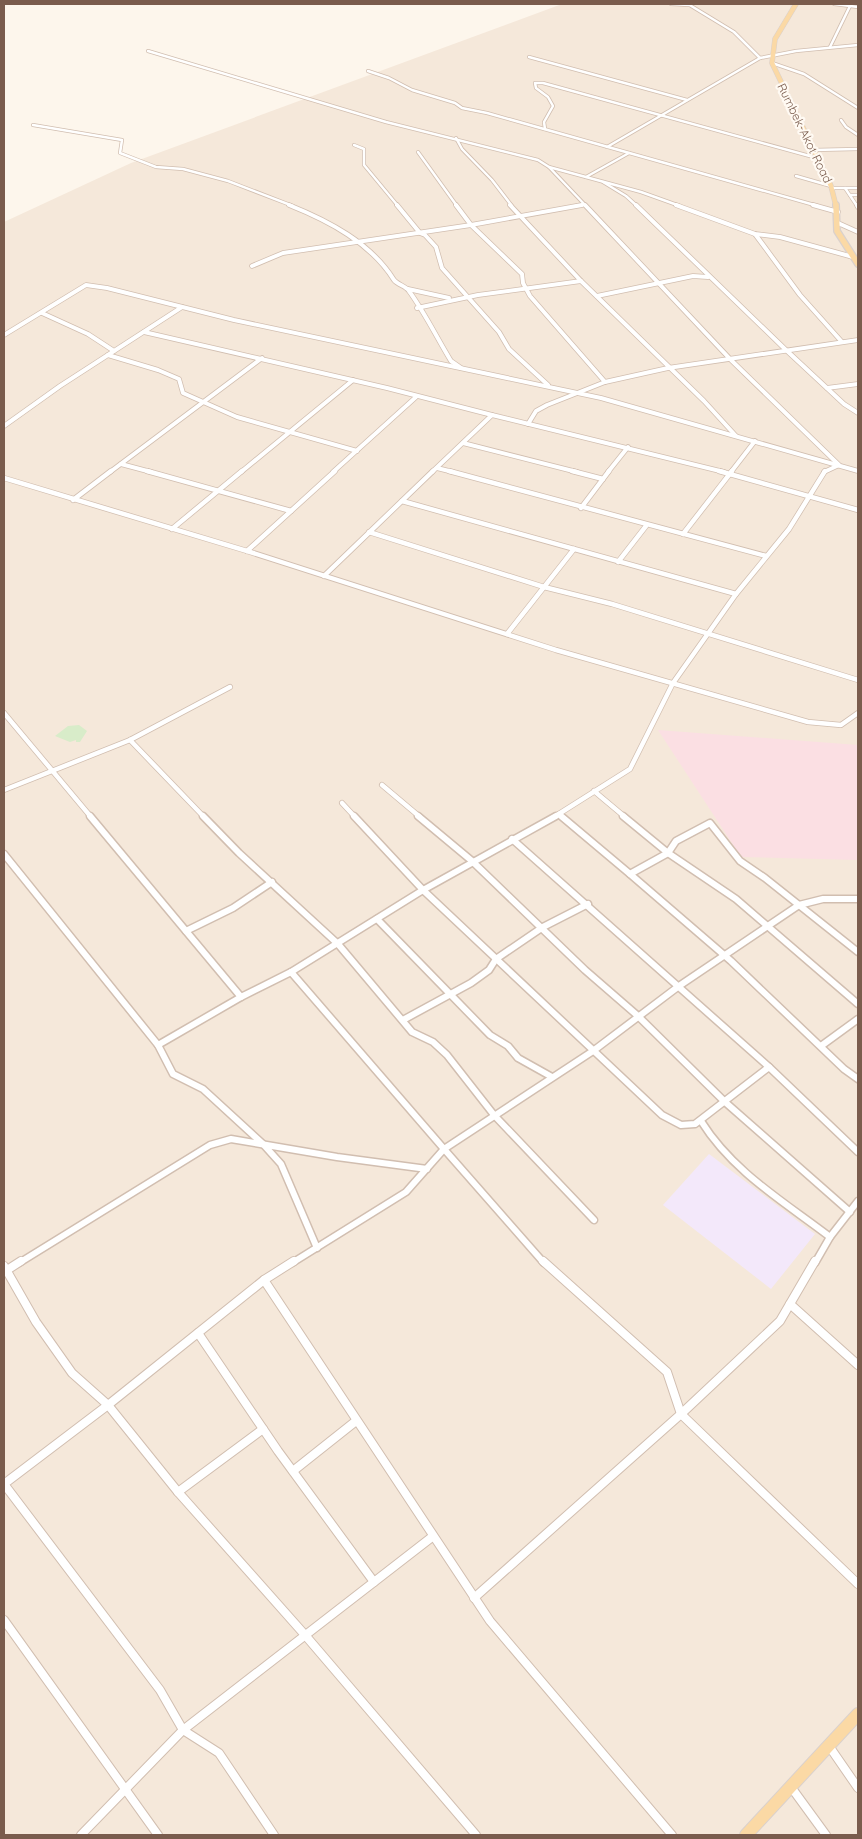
<svg xmlns="http://www.w3.org/2000/svg" width="862" height="1839" font-family="Quicksand,sans-serif">
<rect width="100%" height="100%" fill="#fdf6ec"/>
<!-- residential -->
<path fill="#f5e8da" d="M562,4H858V1835H4V222L131,163Z"/>
<!-- education -->
<path fill="#f3e8fa" d="M709,1154L815,1234L771,1289L663,1205Z"/>
<!-- medical -->
<path fill="#fbdfe3" d="M658,730L858,745V860L741,857Z"/>
<!-- green -->
<path fill="#d8ecc9" d="M79,725L87,731L80,742H76V740L70,742L55,736L68,726Z"/>
<g fill="none" stroke-linecap="round" stroke-linejoin="round">
<defs>
<g id="minor-far4">
<path d="M671,4L689,5"/>
<path d="M688,4L734,32L760,58"/>
<path d="M834,4L858,7"/>
<path d="M830,47L851,4"/>
<path d="M148,51L386,122L538,160L549,167L641,192L680,206"/>
<path d="M529,57L687,100"/>
<path d="M772,63L804,74L858,108"/>
<path d="M368,71L389,78L412,90L455,103L462,108L487,113L818,206"/>
<path d="M841,120L846,127L858,135"/>
<path d="M33,125L122,140L120,153L156,167L183,169L228,181L293,206"/>
<path d="M545,129L544,122L553,106L548,97L536,88L535,83H543L817,158"/>
<path d="M456,138L462,149L492,180L512,206"/>
<path d="M354,145L364,149V165L398,206"/>
<path d="M607,147L760,58L796,51L858,45"/>
<path d="M813,150L858,149"/>
<path d="M418,152L457,206"/>
<path d="M549,167L586,206"/>
<path d="M796,176L831,186"/>
<path d="M586,177L629,153"/>
<path d="M603,182L626,196L637,206"/>
<path d="M831,188H858"/>
<path d="M845,188L857,206"/>
<path d="M850,195H858"/>
<path d="M575,206L582,205"/>
</g>
<g id="minor-far3">
<path d="M289,205C329,221 371,243 394,280C398,285 406,286 409,291C425,313 437,338 451,361L461,368"/>
<path d="M397,205L420,233L425,235L436,247L442,268L499,332L509,349L548,385"/>
<path d="M456,205L471,225L522,274L523,283L530,296L605,382"/>
<path d="M510,205L581,281L704,401L736,436"/>
<path d="M585,205L731,360L839,465L824,472"/>
<path d="M636,205L786,350L844,404L858,413"/>
<path d="M676,205L755,234L780,237L853,257"/>
<path d="M813,205L838,212"/>
<path d="M857,205L858,207"/>
<path d="M838,223L858,232"/>
<path d="M755,234L800,295L842,342"/>
<path d="M252,266L283,253L471,225L582,205"/>
<path d="M408,289L449,298"/>
<path d="M597,296L693,276L708,277"/>
<path d="M417,308L478,295L581,281"/>
<path d="M42,313L88,334L114,351"/>
<path d="M144,332L387,388L492,415L432,472"/>
<path d="M4,335L86,285L107,288L234,320L601,398L858,471"/>
<path d="M108,355L158,370L179,379L183,393L237,417L357,451"/>
<path d="M827,388L858,384"/>
<path d="M492,415L724,472"/>
<path d="M528,424L536,411L547,405L605,382L668,368L858,340"/>
<path d="M4,426L60,386L182,307"/>
<path d="M463,443L577,472"/>
<path d="M121,464L151,472"/>
<path d="M437,468L453,472"/>
<path d="M110,472L262,358"/>
<path d="M241,472L353,380"/>
<path d="M333,472L416,397"/>
<path d="M608,472L628,447"/>
<path d="M731,472L755,441"/>
</g>
<g id="minor-far2">
<path d="M147,471L291,511"/>
<path d="M449,471L766,556"/>
<path d="M572,471L603,479"/>
<path d="M719,471L858,510"/>
<path d="M4,478L247,551L556,650L808,722L841,725L858,713"/>
<path d="M73,500L111,471"/>
<path d="M402,501L736,594"/>
<path d="M581,508L609,471"/>
<path d="M172,529L242,471"/>
<path d="M369,532L544,587L612,604L858,680"/>
<path d="M683,534L732,471"/>
<path d="M247,551L335,471"/>
<path d="M618,562L646,526"/>
<path d="M324,576L433,471"/>
<path d="M507,634L574,549"/>
<path d="M4,713L91,817"/>
<path d="M130,740L204,817"/>
<path d="M382,785L420,817"/>
<path d="M4,790L130,740L230,687"/>
<path d="M594,791L625,817"/>
<path d="M342,803L355,817"/>
<path d="M559,814L562,817"/>
<path d="M554,817L630,769L673,683L736,594L789,529L825,471"/>
</g>
<g id="minor-far1">
<path d="M90,816L241,997"/>
<path d="M203,816L239,853L338,944L412,1032L433,1042L447,1055L494,1115L594,1220"/>
<path d="M354,816L423,890L662,1115L681,1125L695,1124L769,1067L858,1152"/>
<path d="M418,816L472,861L585,970L638,1016L725,1102L850,1212"/>
<path d="M561,816L630,874L668,853L736,899L858,1004"/>
<path d="M623,816L668,853L676,841L710,823L740,861L765,878L858,952"/>
<path d="M512,839L769,1067"/>
<path d="M4,854L158,1045L173,1074L203,1089L263,1144L281,1164L317,1248"/>
<path d="M630,874L731,961L844,1069L858,1079"/>
<path d="M377,919L490,1035L508,1046L518,1058L552,1077"/>
<path d="M186,931L233,908L272,882"/>
<path d="M403,1020L471,983L489,970L496,959L543,927L588,904"/>
<path d="M158,1045L241,997L291,972"/>
<path d="M821,1046L858,1019"/>
<path d="M701,1121C733,1172 783,1201 830,1237"/>
<path d="M19,1263L210,1145L231,1139L337,1157L427,1169"/>
<path d="M292,1263L406,1192L444,1149L291,972L423,890L556,816"/>
<path d="M544,1263L444,1149L593,1051L679,986L799,905L823,899H858"/>
<path d="M815,1263L830,1237L858,1201"/>
</g>
<g id="minor">
<path d="M543,1261L667,1372L681,1414L858,1584"/>
<path d="M4,1266L36,1322L72,1373L108,1405L178,1492L305,1635L476,1835"/>
<path d="M7,1270L21,1261"/>
<path d="M264,1280L490,1621L672,1835"/>
<path d="M790,1304L858,1365"/>
<path d="M198,1333L278,1451L374,1582"/>
<path d="M293,1471L356,1421"/>
<path d="M178,1492L263,1429"/>
<path d="M474,1598L681,1414L780,1321L815,1261"/>
<path d="M4,1620L158,1835"/>
<path d="M829,1746L858,1788"/>
<path d="M791,1787L826,1835"/>
<path d="M81,1835L183,1730L432,1537"/>
<path d="M274,1835L219,1753L183,1730L160,1690L4,1484L108,1405L264,1280L294,1261"/>
</g>
<path id="primary-far2" d="M796,4L775,39L772,63L831,186L836,206"/>
<path id="primary-far1" d="M836,205L837,231L858,264"/>
<path id="primary" d="M746,1835L858,1714"/>
</defs>
<!-- minor-far4 casing -->
<use href="#minor-far4" stroke="#d1beb0" stroke-width="4"/>
<!-- minor-far3 casing -->
<use href="#minor-far3" stroke="#d1beb0" stroke-width="5.5"/>
<!-- minor-far2 casing -->
<use href="#minor-far2" stroke="#d1beb0" stroke-width="6"/>
<!-- minor-far1 casing -->
<use href="#minor-far1" stroke="#d1beb0" stroke-width="9"/>
<!-- minor casing -->
<use href="#minor" stroke="#d1beb0" stroke-width="10"/>
<!-- primary-far2 casing -->
<use href="#primary-far2" stroke="#dad1cd" stroke-width="5.5"/>
<!-- primary-far1 casing -->
<use href="#primary-far1" stroke="#dad1cd" stroke-width="8"/>
<!-- primary casing -->
<use href="#primary" stroke="#dad1cd" stroke-width="14"/>
<!-- minor-far4 -->
<use href="#minor-far4" stroke="#fff" stroke-width="2.5"/>
<!-- minor-far3 -->
<use href="#minor-far3" stroke="#fff" stroke-width="4"/>
<!-- minor-far2 -->
<use href="#minor-far2" stroke="#fff" stroke-width="4.5"/>
<!-- minor-far1 -->
<use href="#minor-far1" stroke="#fff" stroke-width="6"/>
<!-- minor -->
<use href="#minor" stroke="#fff" stroke-width="8"/>
<!-- primary-far2 -->
<use href="#primary-far2" stroke="#fbd9a5" stroke-width="4.5"/>
<!-- primary-far1 -->
<use href="#primary-far1" stroke="#fbd9a5" stroke-width="5.5"/>
<!-- primary -->
<use href="#primary" stroke="#fbd9a5" stroke-width="12"/>
</g>
<g text-anchor="middle" dominant-baseline="central" stroke-width="4.5" stroke-linejoin="round" paint-order="stroke">
<!-- far-street labels -->
<g font-size="12" fill="#7a5c4d" stroke="#fffaf3">
<text transform="translate(805 133) rotate(64)">Rumbek-Akot Road</text>
</g>
</g>
<!-- border -->
<rect width="862" height="1839" fill="none" stroke="#7a5c4d" stroke-width="10"/>
</svg>
